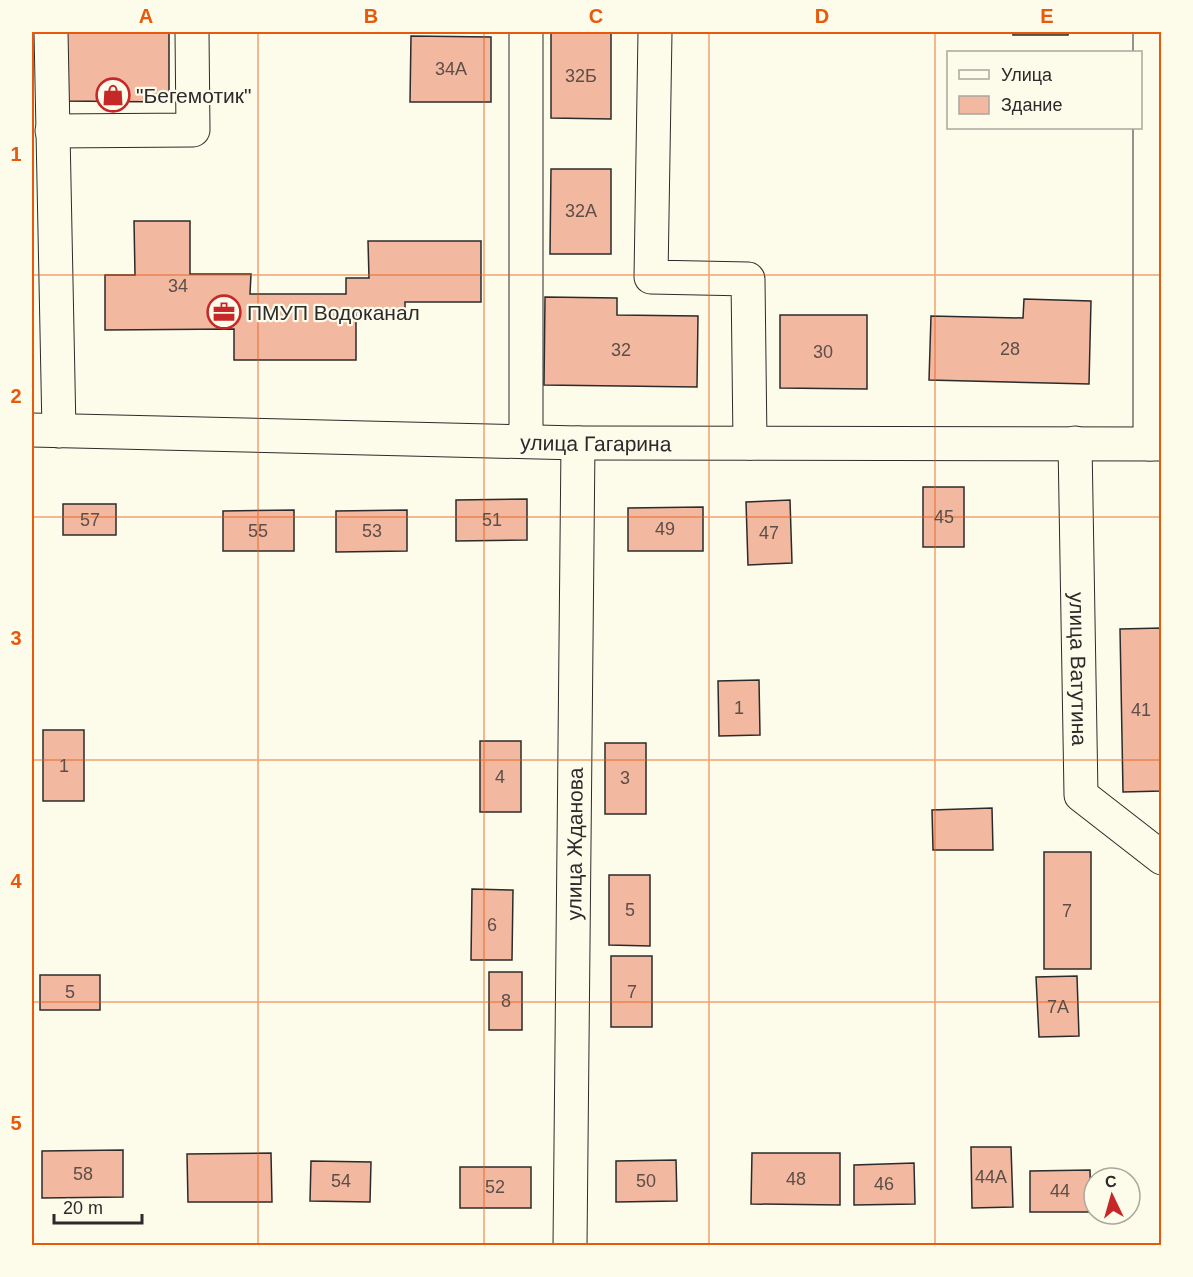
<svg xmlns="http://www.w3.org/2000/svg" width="1193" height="1277" font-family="Helvetica,sans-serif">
<rect width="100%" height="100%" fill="#fdfbea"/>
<!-- building -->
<g fill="#f2b8a0" stroke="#2b2b2b" stroke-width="1.5">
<path d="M62,32H169V102L61,101Z"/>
<rect x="1013" y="32" width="55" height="3"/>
<path d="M551,33H611V119L551,118Z"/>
<path d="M411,36L491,37V102H410Z"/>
<path d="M551,169H611V254H550Z"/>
<path d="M134,221H190V274H251L250,294H346V278H369L368,241H481V302H405V312H356V360H234V329L105,330V275H135Z"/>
<path d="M545,297L617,298V315L698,316L697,387L544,385Z"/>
<path d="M1024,299L1091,301L1089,384L929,380L931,316L1023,318Z"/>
<path d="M780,315H867V389L780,388Z"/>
<rect x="923" y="487" width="41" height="60"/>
<path d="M527,499V540L456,541V500Z"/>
<path d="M790,500L792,563L748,565L746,502Z"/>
<rect x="63" y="504" width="53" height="31"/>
<path d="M703,507V551H628V508Z"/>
<path d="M294,510V551H223V511Z"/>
<path d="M407,510V551L336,552V511Z"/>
<path d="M1162,628V791L1123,792L1120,629Z"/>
<path d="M759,680L760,735L719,736L718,681Z"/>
<rect x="43" y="730" width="41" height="71"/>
<rect x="480" y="741" width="41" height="71"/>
<rect x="605" y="743" width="41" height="71"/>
<path d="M992,808L993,850H933L932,810Z"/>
<rect x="1044" y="852" width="47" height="117"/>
<path d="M609,875H650V946L609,945Z"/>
<path d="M472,889L513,890L512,960H471Z"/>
<rect x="611" y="956" width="41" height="71"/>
<rect x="489" y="972" width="33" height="58"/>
<rect x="40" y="975" width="60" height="35"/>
<path d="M1077,976L1079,1036L1039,1037L1036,977Z"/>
<path d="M971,1147H1011L1013,1207L972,1208Z"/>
<path d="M123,1150V1197L42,1198V1151Z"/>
<path d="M271,1153L272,1202H188L187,1154Z"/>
<path d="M752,1153H840V1205L751,1204Z"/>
<path d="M676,1160L677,1201L616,1202V1161Z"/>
<path d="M311,1161L371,1162L370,1202L310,1201Z"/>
<path d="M914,1163L915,1204L854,1205V1165Z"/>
<rect x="460" y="1167" width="71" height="41"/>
<path d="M1090,1170L1091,1212H1030V1171Z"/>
</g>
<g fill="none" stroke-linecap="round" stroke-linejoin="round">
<defs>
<g id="minor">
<path d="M51,32L59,431"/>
<path d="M526,32V441"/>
<path d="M655,32L651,277L748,279L750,443"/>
<path d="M52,131L193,130L192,32"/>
<path id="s1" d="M32,430L578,443L1162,444"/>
<path id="s2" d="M1075,443L1081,795L1162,858"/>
<path d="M1150,444V32"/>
<path id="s3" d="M570,1246L578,443"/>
</g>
</defs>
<!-- minor casing -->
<use href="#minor" stroke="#2b2b2b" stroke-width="35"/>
<!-- minor -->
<use href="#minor" stroke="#fdfbea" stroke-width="33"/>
</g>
<!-- grid -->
<path fill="none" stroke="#e8590c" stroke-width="1.5" stroke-opacity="0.55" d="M258,32V1246M484,32V1246M709,32V1246M935,32V1246M32,275H1162M32,517H1162M32,760H1162M32,1002H1162"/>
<!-- icons -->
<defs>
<symbol id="shop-ring" viewBox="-11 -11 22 22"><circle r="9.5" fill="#fdfbea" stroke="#c62828" stroke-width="1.5"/><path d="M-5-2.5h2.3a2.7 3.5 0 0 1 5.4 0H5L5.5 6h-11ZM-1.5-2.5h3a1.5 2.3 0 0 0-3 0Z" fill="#c62828"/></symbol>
<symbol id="office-ring" viewBox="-11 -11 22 22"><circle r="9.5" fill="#fdfbea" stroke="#c62828" stroke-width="1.5"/><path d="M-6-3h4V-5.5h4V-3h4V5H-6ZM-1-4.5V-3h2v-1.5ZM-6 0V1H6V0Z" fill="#c62828"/></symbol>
</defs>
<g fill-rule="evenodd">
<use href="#shop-ring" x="94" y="76" width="38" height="38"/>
<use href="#office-ring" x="205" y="293" width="38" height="38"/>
</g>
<g text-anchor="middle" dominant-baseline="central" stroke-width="4.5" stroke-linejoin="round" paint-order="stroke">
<!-- number labels -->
<g font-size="18" fill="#5d4e48">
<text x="451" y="69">34А</text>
<text x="581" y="76">32Б</text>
<text x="581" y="211">32А</text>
<text x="178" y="286">34</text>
<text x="1010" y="349">28</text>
<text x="621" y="350">32</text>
<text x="823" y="352">30</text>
<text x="944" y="517">45</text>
<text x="90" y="520">57</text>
<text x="492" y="520">51</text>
<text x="665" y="529">49</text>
<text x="258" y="531">55</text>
<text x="372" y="531">53</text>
<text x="769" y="533">47</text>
<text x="739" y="708">1</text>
<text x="1141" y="710">41</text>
<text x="64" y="766">1</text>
<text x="500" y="777">4</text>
<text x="625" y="778">3</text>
<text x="630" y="910">5</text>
<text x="1067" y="911">7</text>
<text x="492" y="925">6</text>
<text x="70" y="992">5</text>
<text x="632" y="992">7</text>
<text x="506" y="1001">8</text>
<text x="1058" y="1007">7А</text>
<text x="83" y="1174">58</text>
<text x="991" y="1177">44А</text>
<text x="796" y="1179">48</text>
<text x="341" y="1181">54</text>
<text x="646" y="1181">50</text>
<text x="884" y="1184">46</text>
<text x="495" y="1187">52</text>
<text x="1060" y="1191">44</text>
</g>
<!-- poi labels -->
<g font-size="21" fill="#2b2b2b" stroke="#fdfbea" text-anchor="start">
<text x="136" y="95">"Бегемотик"</text>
<text x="247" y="312">ПМУП Водоканал</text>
</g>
<!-- street labels -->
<g font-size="21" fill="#2b2b2b" stroke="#fdfbea">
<text stroke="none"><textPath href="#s1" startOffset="564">улица Гагарина</textPath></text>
<text stroke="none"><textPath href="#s2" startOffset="226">улица Ватутина</textPath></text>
<text stroke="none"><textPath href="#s3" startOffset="402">улица Жданова</textPath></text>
</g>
</g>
<!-- border -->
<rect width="1193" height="1277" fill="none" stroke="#fdfbea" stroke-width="66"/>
<!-- legend -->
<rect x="947" y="51" width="195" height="78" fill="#fdfbea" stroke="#a9a89e" stroke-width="1.5"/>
<rect x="959" y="70" width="30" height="9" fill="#fdfbea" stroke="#a9a89e" stroke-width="1.5"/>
<text x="1001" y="81" font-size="18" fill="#2b2b2b">Улица</text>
<rect x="959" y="96" width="30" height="18" fill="#f2b8a0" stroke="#a9a89e" stroke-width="1.5"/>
<text x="1001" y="111" font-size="18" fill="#2b2b2b">Здание</text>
<!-- north arrow -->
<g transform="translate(1112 1196) rotate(355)"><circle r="28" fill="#fdfbea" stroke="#a9a89e" stroke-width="1.5"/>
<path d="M0-4.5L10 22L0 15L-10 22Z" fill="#c62828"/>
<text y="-9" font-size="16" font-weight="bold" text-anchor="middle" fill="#2b2b2b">С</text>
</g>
<!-- scale -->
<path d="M54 1214v9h88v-9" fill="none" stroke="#2b2b2b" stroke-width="3"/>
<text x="63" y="1214" font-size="18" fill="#2b2b2b" stroke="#fdfbea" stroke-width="4.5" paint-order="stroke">20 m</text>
<rect x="33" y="33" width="1127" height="1211" fill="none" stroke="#e8590c" stroke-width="2"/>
<g font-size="20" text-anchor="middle" font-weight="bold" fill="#e8590c">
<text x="146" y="23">A</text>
<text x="371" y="23">B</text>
<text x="596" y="23">C</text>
<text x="822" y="23">D</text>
<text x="1047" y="23">E</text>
<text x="16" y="161">1</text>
<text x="16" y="403">2</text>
<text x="16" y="645">3</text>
<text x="16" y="888">4</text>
<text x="16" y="1130">5</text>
</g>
</svg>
